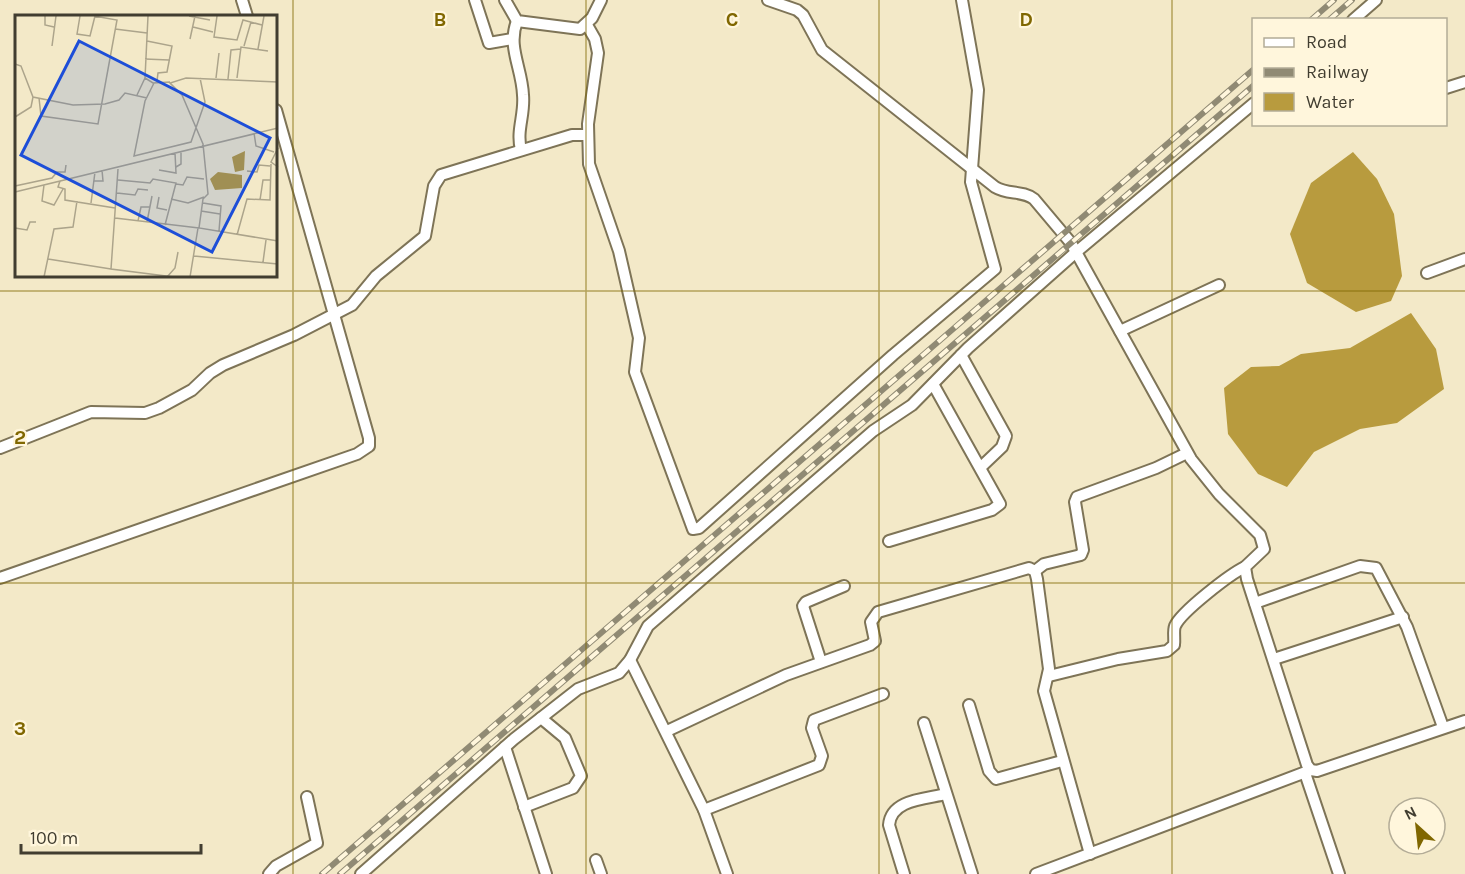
<svg xmlns="http://www.w3.org/2000/svg" width="1465" height="874" font-family="Karla,sans-serif">
<rect width="100%" height="100%" fill="#f3e9c8"/>
<!-- water -->
<g fill="#b89b3e">
<path d="M1353,152L1377,179L1394,214L1402,276L1391,301L1356,312L1307,283L1290,234L1311,183Z"/>
<path d="M1411,313L1436,349L1444,389L1397,423L1360,429L1314,452L1287,487L1258,474L1228,434L1224,388L1251,367L1279,366L1301,354L1350,348Z"/>
</g>
<g fill="none" stroke-linecap="round" stroke-linejoin="round">
<defs>
<g id="minor">
<path d="M242,0L247,16"/>
<path d="M475,0L489,43L512,39"/>
<path d="M505,0L517,21L580,29L592,18L601,0"/>
<path d="M768,0L797,10L803,15L822,50L995,187C1008,195 1022,190 1034,199L1071,243L1191,459L1219,494L1260,535L1264,549L1245,567L1247,579L1307,765L1311,770L1317,771L1465,721"/>
<path d="M1353,20L1376,0"/>
<path d="M517,21C507,47 522,68 523,95C525,115 516,130 521,150"/>
<path d="M587,25L595,39L598,53L588,124L589,164L619,251L639,338L635,372L693,529L699,528L893,355L995,269L971,182L978,90L962,0"/>
<path d="M1446,88L1465,82"/>
<path d="M1427,273L1465,259"/>
<path d="M1120,331L1219,285"/>
<path d="M961,355L1006,436L1002,447L981,467"/>
<path d="M0,448L91,412L145,413L159,408L192,390L210,373L223,365L294,335L352,305L376,276L425,236L434,186L441,175L572,135H587"/>
<path d="M889,541L992,510L1000,504L933,384"/>
<path d="M1035,571L1044,564L1081,555L1083,550L1075,502L1077,497L1156,468L1187,453"/>
<path d="M0,578L357,454L369,446V438L276,110"/>
<path d="M1255,603L1360,566L1376,568L1407,627L1443,727"/>
<path d="M1274,659L1403,617"/>
<path d="M630,660L704,810L727,874"/>
<path d="M821,662L803,606L806,602L844,586"/>
<path d="M1049,676L1118,659L1167,651L1174,645C1175,639 1173,631 1175,626C1181,612 1230,574 1245,567"/>
<path d="M969,705L989,771L996,779L1062,761"/>
<path d="M924,723L972,874"/>
<path d="M667,731L786,675L870,645L875,641L871,622L878,612L1029,568L1035,571L1037,579L1049,669L1044,691L1090,854"/>
<path d="M505,747L546,874"/>
<path d="M1305,773L1339,874"/>
<path d="M524,807L573,788L581,776L565,738L541,718"/>
<path d="M704,810L819,765L822,756L812,728L814,720L883,694"/>
<path d="M596,860L601,874"/>
<path d="M269,874L276,866L317,843L307,797"/>
<path d="M361,874L514,739L578,689L619,673L630,660L648,626L873,431L912,405L968,348L1075,253L1254,103"/>
<path d="M904,874L889,825C891,799 926,799 946,794"/>
<path d="M1036,874L1311,770"/>
</g>
</defs>
<!-- minor casing -->
<use href="#minor" stroke="#7e7457" stroke-width="14"/>
<!-- minor -->
<use href="#minor" stroke="#fff" stroke-width="10"/>
<defs>
<g id="rail">
<path d="M1311,20L1334,0"/>
<path d="M1329,20L1352,0"/>
<path d="M322,874L1254,69"/>
<path d="M340,874L1254,85"/>
</g>
</defs>
<!-- rail casing -->
<use href="#rail" stroke="#908a74" stroke-width="6"/>
<!-- rail -->
<use href="#rail" stroke="#fff6dc" stroke-width="4" stroke-dasharray="11" stroke-linecap="butt"/>
</g>
<!-- grid -->
<path fill="none" stroke="#806700" stroke-width="1.5" stroke-opacity="0.55" d="M293,0V874M586,0V874M879,0V874M1172,0V874M0,291H1465M0,583H1465"/>
<!-- overview -->
<g transform="translate(15 15)">
<rect width="262" height="262" fill="#f3e9c8"/>
<path d="M230,136L229,155L220,157L217,142ZM203,157L227,160V173L200,175L195,164Z" fill="#b89b3e"/>
<path fill="none" stroke="#aca48b" stroke-width="1.5" d="M30,1V10L39,12M65,1L62,19L75,21L80,1M133,1L130,63L138,68L155,67M174,1L195,5M202,1L199,22L222,25L228,5L247,10M178,12L198,17M100,14L132,18M175,24L180,1M132,26L157,31L152,57L143,58L142,66M37,31L41,1M229,31L236,7M243,34L249,1M130,44L154,45M0,49L6,51L18,82L58,90L90,89L104,85L110,78L132,83M201,63L204,38M222,63L226,32L253,36M213,64L216,35L226,34M263,67L171,63L155,68L167,80L188,129L193,179L188,184L184,213L263,226M139,68L130,86L119,141L176,127L190,87L185,63M122,80L130,63M24,83L26,101L83,109L102,5L79,1M0,102L16,92L18,82M239,118L241,131L259,137M263,133L256,147L263,152M161,152L166,149V136M103,154L96,254L159,262M144,155L161,158L160,138M232,156L242,157L244,150L255,151M103,165L135,168L138,164L161,168L150,210M45,166L43,172L50,174V185L100,193M79,166H88L87,155M161,169L168,170L172,162L189,164M29,170L27,186L39,190L48,174M0,171L37,163L42,157H50L51,150M0,177L263,113M102,178L120,180L123,174L133,175M144,182L142,193L152,195M156,184L173,188L189,182M245,185L248,165H255M76,188L80,157M188,188L206,191L204,216M186,196L205,199M100,203L184,213M123,206L126,192H135M132,207L137,181M0,213L12,215L15,207H21M222,220L232,184L255,185L256,149M179,241L263,249M33,244L96,254M248,247L251,225M29,262L39,214L58,212L62,186M152,262L160,253L163,237M175,262L183,213"/>
<path fill="#1d4ed8" fill-opacity="0.15" stroke="#1d4ed8" stroke-width="3" d="M64,26L255,123L197,237L6,140Z"/>
<rect width="262" height="262" fill="none" stroke="#413d30" stroke-width="3"/>
</g>
<g font-size="20" text-anchor="middle" font-weight="bold" fill="#806700" stroke="#fff6dc" stroke-width="4.5" stroke-linejoin="round" paint-order="stroke">
<text x="440" y="26">B</text>
<text x="732" y="26">C</text>
<text x="1026" y="26">D</text>
<text x="20" y="444">2</text>
<text x="20" y="735">3</text>
</g>
<!-- legend -->
<rect x="1252" y="18" width="195" height="108" fill="#fff6dc" stroke="#b3ac97" stroke-width="1.5"/>
<rect x="1264" y="38" width="30" height="9" fill="#ffffff" stroke="#b3ac97" stroke-width="1.5"/>
<text x="1306" y="48" font-size="18" fill="#413d30">Road</text>
<rect x="1264" y="68" width="30" height="9" fill="#908a74" stroke="#b3ac97" stroke-width="1.5"/>
<text x="1306" y="78" font-size="18" fill="#413d30">Railway</text>
<rect x="1264" y="93" width="30" height="18" fill="#b89b3e" stroke="#b3ac97" stroke-width="1.5"/>
<text x="1306" y="108" font-size="18" fill="#413d30">Water</text>
<!-- north arrow -->
<g transform="translate(1417 826) rotate(333)"><circle r="28" fill="#fff6dc" stroke="#b3ac97" stroke-width="1.5"/>
<path d="M0-4.5L10 22L0 15L-10 22Z" fill="#806700"/>
<text y="-9" font-size="16" font-weight="bold" text-anchor="middle" fill="#413d30">N</text>
</g>
<!-- scale -->
<path d="M21 844v9h180v-9" fill="none" stroke="#413d30" stroke-width="3"/>
<text x="30" y="844" font-size="18" fill="#413d30" stroke="#fff6dc" stroke-width="4.5" paint-order="stroke">100 m</text>
</svg>
